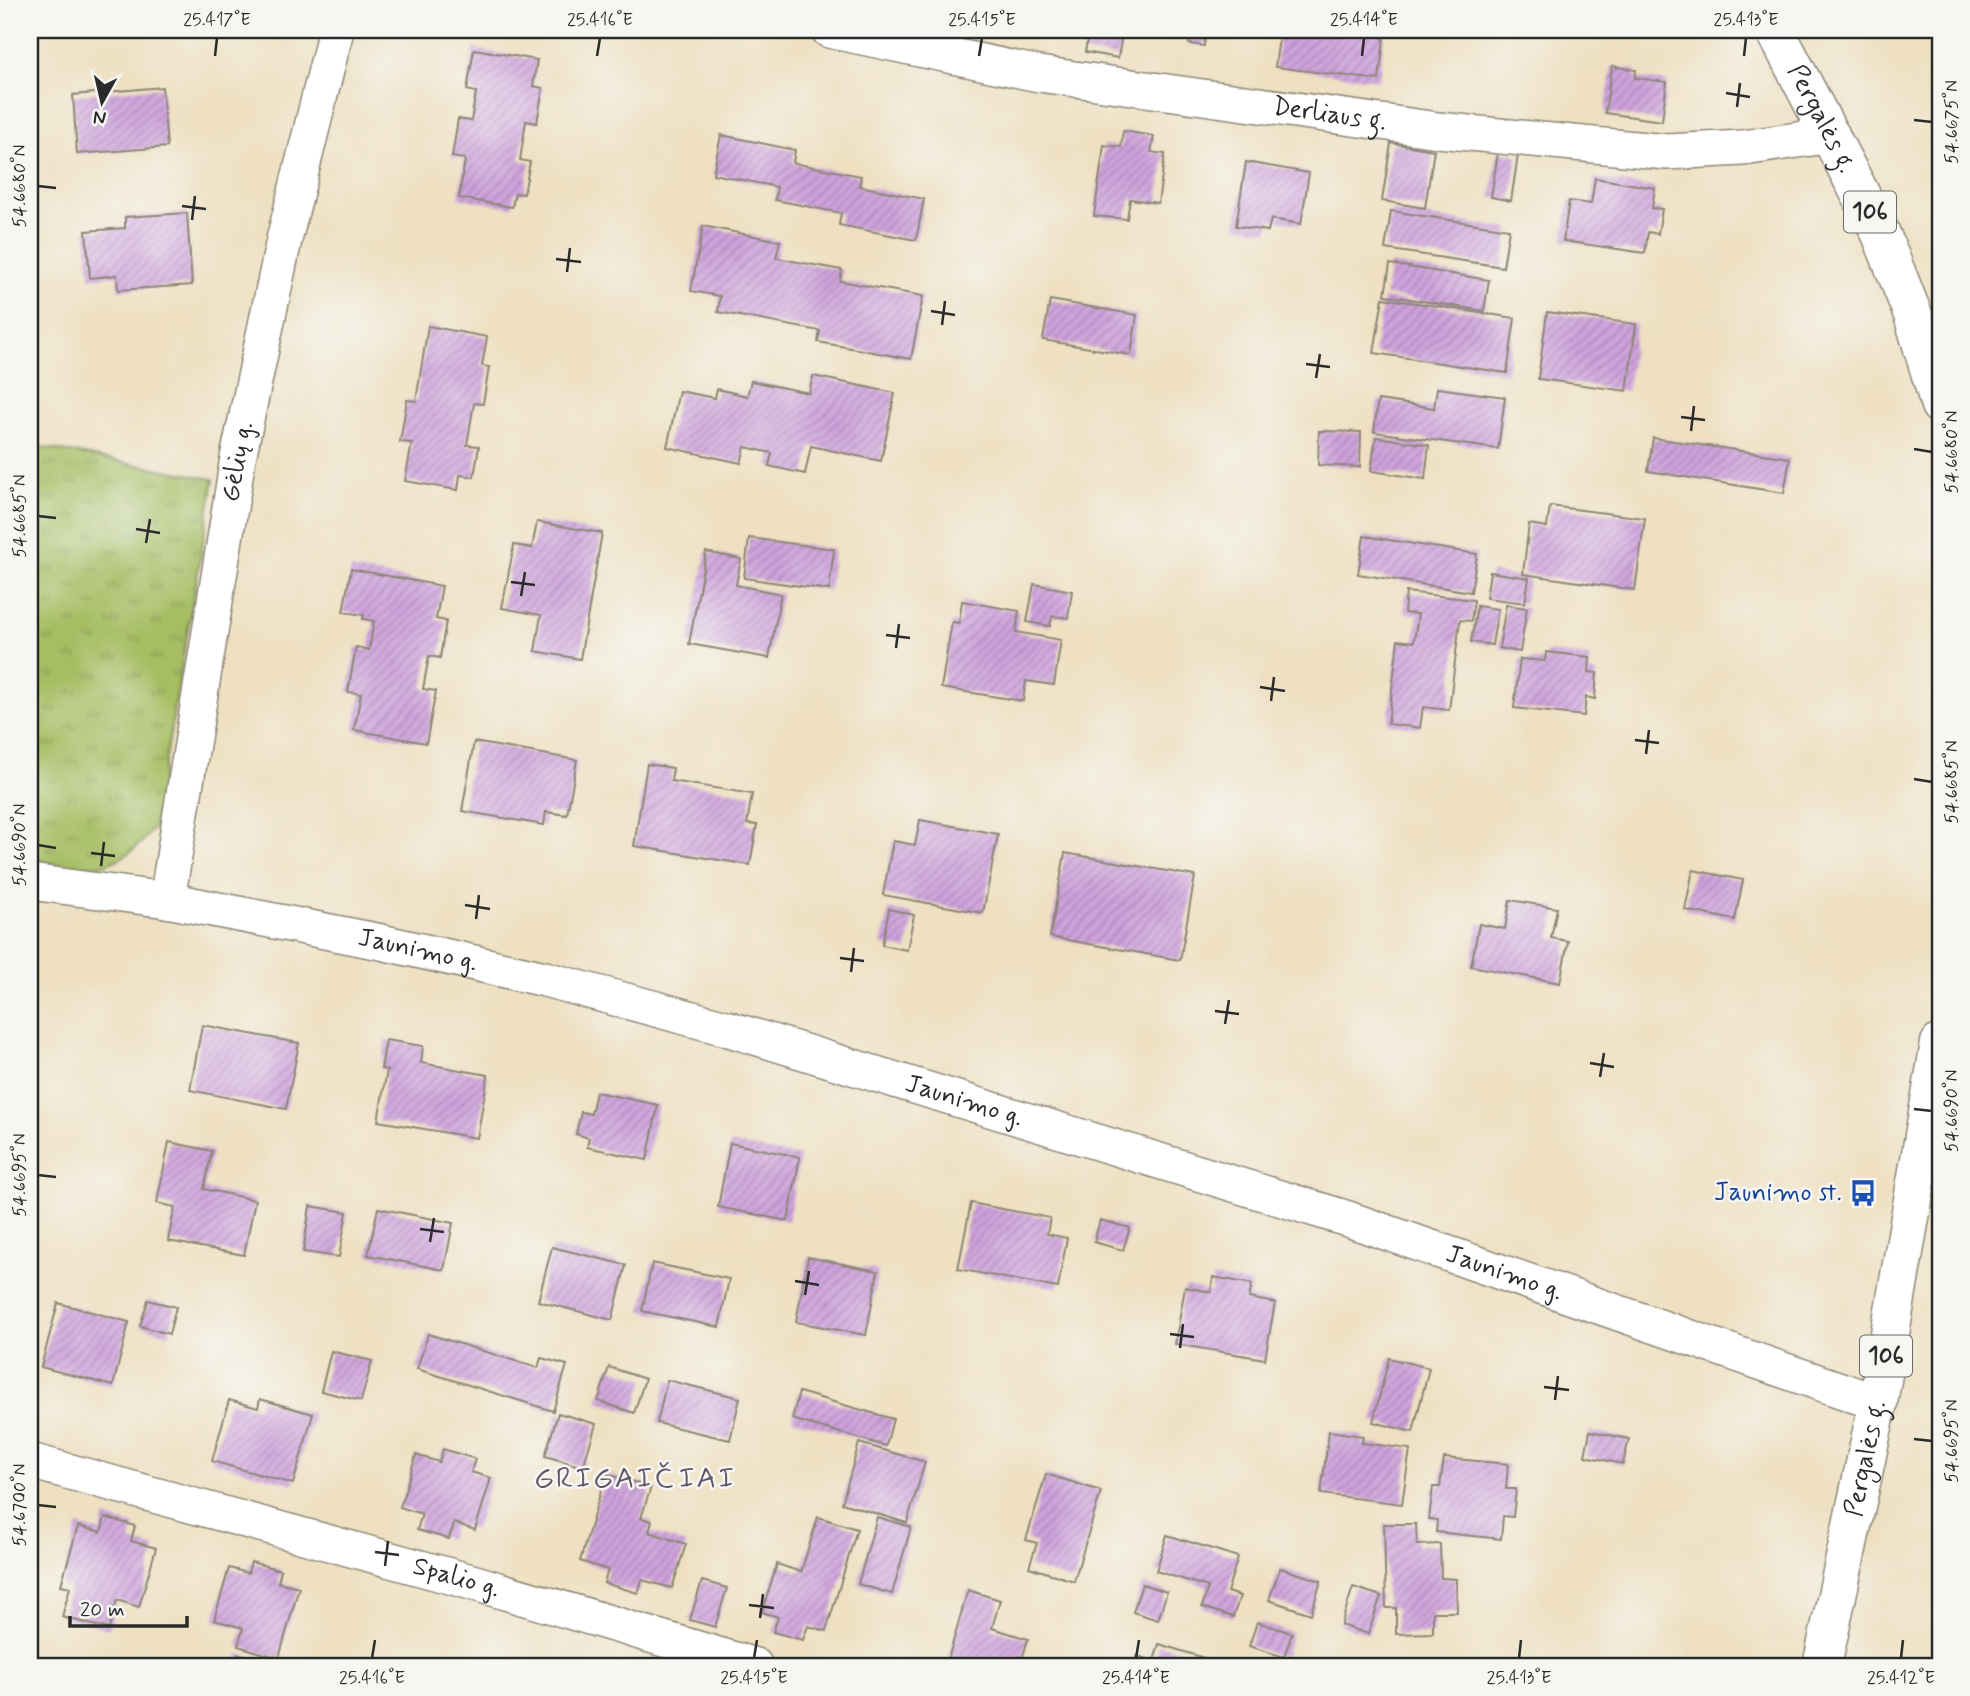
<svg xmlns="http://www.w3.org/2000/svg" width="1970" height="1696" font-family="Mynerve,sans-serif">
<defs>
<pattern id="grass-tufts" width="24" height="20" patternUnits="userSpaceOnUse" patternTransform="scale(1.75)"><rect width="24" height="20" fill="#a6bd62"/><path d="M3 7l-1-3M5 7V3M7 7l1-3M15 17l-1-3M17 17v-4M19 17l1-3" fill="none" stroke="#879a51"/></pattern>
<pattern id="building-hatch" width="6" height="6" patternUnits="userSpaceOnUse" patternTransform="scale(1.75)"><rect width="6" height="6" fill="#cfa3dd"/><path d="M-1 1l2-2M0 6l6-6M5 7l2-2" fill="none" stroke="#a885b3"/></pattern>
</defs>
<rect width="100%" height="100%" fill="#f6f6f2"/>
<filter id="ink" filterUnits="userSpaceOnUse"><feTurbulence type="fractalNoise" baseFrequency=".0143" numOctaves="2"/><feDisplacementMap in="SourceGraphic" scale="14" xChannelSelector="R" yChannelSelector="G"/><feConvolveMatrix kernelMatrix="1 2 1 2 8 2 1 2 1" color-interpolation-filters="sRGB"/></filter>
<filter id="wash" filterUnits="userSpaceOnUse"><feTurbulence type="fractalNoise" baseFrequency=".00686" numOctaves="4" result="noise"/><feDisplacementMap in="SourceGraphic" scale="28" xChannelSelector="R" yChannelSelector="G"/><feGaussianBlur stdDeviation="1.57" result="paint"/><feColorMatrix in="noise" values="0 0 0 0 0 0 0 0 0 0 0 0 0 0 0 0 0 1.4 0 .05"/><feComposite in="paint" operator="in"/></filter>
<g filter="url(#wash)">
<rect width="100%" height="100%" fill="#eee0c1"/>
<!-- grass -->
<path fill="url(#grass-tufts)" stroke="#687446" stroke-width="2" d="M30,445L214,479L154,827C119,877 84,868 30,860Z"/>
<g id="blocks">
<!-- building -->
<g fill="url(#building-hatch)">
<path d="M1089,30H1123L1118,58L1085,52Z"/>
<path d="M1191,30H1206L1204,46L1189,44Z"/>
<path d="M1280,30H1385L1379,80L1275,67Z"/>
<path d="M474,49L537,60L533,86L543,88L537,123L526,121L520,160L530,162L524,194L515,193L512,207L459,198L465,159L452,157L458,119L471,121L476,92L467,90Z"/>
<path d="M1612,66L1636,70L1635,78L1667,82L1662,121L1605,113Z"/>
<path d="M162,87L167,147L77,154L73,95Z"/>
<path d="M30,97H32L36,149H30Z"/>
<path d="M1123,131L1154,136L1151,152L1165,154L1158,203L1130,199L1127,219L1094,216L1104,145L1121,147Z"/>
<path d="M721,135L795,150L793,163L861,176L859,186L924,199L916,240L839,225L841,213L775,200L777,187L713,174Z"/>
<path d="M1391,143L1434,150L1425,208L1382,201Z"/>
<path d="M1498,152L1518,155L1511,201L1491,197Z"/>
<path d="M1246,162L1309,173L1301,224L1271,219L1268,231L1236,226Z"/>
<path d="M1595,178L1655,188L1652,208L1662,209L1658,234L1648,232L1645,253L1563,241L1569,201L1591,204Z"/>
<path d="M1391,211L1509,229L1503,267L1385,249Z"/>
<path d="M187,213L192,285L118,290L117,275L90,278L86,231L125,228V217Z"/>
<path d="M703,226L780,241L776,258L842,270L840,281L923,296L911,359L818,342L820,331L718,312L720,296L691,291Z"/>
<path d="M1390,264L1489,280L1484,311L1385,295Z"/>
<path d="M1383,298L1515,318L1507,373L1374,353Z"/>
<path d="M1050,300L1137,315L1131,355L1043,340Z"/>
<path d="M1547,312L1636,324L1627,391L1538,379Z"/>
<path d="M428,326L487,337L482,366L489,367L483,404L474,403L467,445L479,446L474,477L460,475L458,490L405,481L412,443L400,442L407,400L416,401Z"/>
<path d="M813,376L895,393L881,461L811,446L805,474L769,466L772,453L745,447L741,463L667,447L679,391L715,398L717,389L747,396L751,381L809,393Z"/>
<path d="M1437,388L1505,397L1498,449L1374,432L1378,400L1434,408Z"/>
<path d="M1319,431L1361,432L1360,467L1318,465Z"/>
<path d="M1376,437L1429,445L1425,479L1371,471Z"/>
<path d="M1653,438L1790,458L1784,493L1648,471Z"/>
<path d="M1550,506L1645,518L1635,590L1523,574L1529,524L1547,527Z"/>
<path d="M537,522L602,533L580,659L535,651L541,615L502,608L514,545L532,548Z"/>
<path d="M1364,536L1477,554L1471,592L1358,574Z"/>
<path d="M749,538L834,549L829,590L744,578Z"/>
<path d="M706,552L741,559L736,585L781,594L769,658L689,644Z"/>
<path d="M351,569L442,586L436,619L446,621L440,658L429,656L423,689L436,691L426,743L354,730L361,694L348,692L356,647L369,650L374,621L363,619L364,615L343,612Z"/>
<path d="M1490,572L1529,578L1525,603L1486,598Z"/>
<path d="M1034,584L1072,591L1068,618L1052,616L1050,626L1027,622Z"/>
<path d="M1406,592L1474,600L1471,621L1460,620L1449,710L1423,707L1420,728L1388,724L1398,640L1414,642L1418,614L1404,613Z"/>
<path d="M962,601L1019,611L1016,632L1061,640L1054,685L1026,681L1023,701L941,688L952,622L959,623Z"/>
<path d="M1506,605L1527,608L1520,652L1499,648Z"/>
<path d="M1477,606L1498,609L1492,645L1471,642Z"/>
<path d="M1546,652L1590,657L1589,672L1597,673L1595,699L1586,697L1584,716L1514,708L1520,659L1545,661Z"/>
<path d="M474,742L577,760L567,815L546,812L544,825L462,811Z"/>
<path d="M647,764L673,768L671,781L752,794L747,824L757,825L750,865L634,846Z"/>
<path d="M920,820L998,834L983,913L883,895L893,841L915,845Z"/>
<path d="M1065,853L1195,876L1180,960L1050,937Z"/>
<path d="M1693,870L1743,880L1735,920L1685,910Z"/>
<path d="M1510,900L1557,908L1551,938L1568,941L1560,983L1471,966L1479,924L1505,929Z"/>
<path d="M889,909L914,915L907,950L882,945Z"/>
<path d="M202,1025L299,1043L286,1109L190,1090Z"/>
<path d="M386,1040L423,1046L421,1063L488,1075L477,1138L378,1121L387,1070L381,1069Z"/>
<path d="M596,1092L658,1105L647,1160L587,1147L589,1138L576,1134L581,1112L591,1114Z"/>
<path d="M169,1142L212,1151L204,1189L255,1200L244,1255L168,1241L175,1207L157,1203Z"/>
<path d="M730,1143L800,1157L788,1221L718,1207Z"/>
<path d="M971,1203L1050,1218L1047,1234L1067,1238L1058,1288L958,1269Z"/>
<path d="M310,1206L347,1212L339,1257L303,1252Z"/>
<path d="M378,1208L453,1223L444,1270L368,1255Z"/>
<path d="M1100,1220L1130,1228L1123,1250L1094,1242Z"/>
<path d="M552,1247L626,1265L612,1320L538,1301Z"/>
<path d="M808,1257L878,1271L866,1335L796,1322Z"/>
<path d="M652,1263L729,1279L719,1327L642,1311Z"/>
<path d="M1213,1277L1252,1284L1249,1298L1275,1303L1265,1359L1175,1344L1185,1287L1211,1292Z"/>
<path d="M148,1300L176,1307L169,1334L140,1326Z"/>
<path d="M58,1303L129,1322L113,1386L41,1367Z"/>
<path d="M428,1334L538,1368L541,1358L567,1365L553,1411L417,1369Z"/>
<path d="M331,1351L372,1361L361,1401L321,1391Z"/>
<path d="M1389,1358L1429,1368L1413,1432L1373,1422Z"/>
<path d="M609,1367L645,1379L634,1413L598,1401Z"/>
<path d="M667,1380L740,1398L730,1440L657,1423Z"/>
<path d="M799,1392L893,1419L886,1446L792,1419Z"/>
<path d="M260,1399L313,1414L293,1484L212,1461L229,1400L258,1408Z"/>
<path d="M558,1413L596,1424L583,1467L545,1456Z"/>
<path d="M1329,1431L1363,1436L1362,1443L1410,1449L1402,1504L1321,1494Z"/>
<path d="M1590,1431L1629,1439L1623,1464L1585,1456Z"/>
<path d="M859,1443L925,1462L907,1523L842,1503Z"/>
<path d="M443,1449L475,1459L471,1472L491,1478L475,1530L454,1523L449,1539L417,1530L422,1514L400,1507L416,1455L439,1462Z"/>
<path d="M1444,1458L1508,1464L1506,1489H1516L1513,1517L1503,1516L1501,1539L1436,1532L1437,1520L1429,1519L1433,1487H1440Z"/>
<path d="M606,1474L651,1487L641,1518L652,1521L649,1532L686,1544L672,1588L642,1580L638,1593L604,1583L608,1570L580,1561Z"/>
<path d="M1046,1474L1101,1491L1074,1581L1029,1567L1037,1543L1026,1540Z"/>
<path d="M105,1517L135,1526L131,1541L156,1548L139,1607L117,1600L109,1629L62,1617L70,1587L61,1585L78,1526L101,1532Z"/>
<path d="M818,1517L857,1529L826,1631L808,1626L803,1640L773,1632L778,1617L762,1612L777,1564L801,1572Z"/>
<path d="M877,1517L911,1527L892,1594L858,1584Z"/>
<path d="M1384,1524H1416L1417,1545L1440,1544L1441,1578L1456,1579L1457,1612H1433V1633L1396,1634V1608H1386Z"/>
<path d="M1167,1535L1238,1557L1227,1592L1240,1596L1233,1617L1202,1607L1208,1587L1156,1571Z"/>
<path d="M251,1562L281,1570L278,1582L299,1587L279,1658L238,1646L243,1628L214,1620L229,1568L248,1573Z"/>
<path d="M1280,1568L1321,1581L1311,1614L1269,1600Z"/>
<path d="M702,1581L727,1588L715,1627L690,1620Z"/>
<path d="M1142,1584L1167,1592L1158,1620L1133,1612Z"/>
<path d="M1353,1587L1381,1596L1368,1634L1341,1625Z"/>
<path d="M968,1590L1000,1600L992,1628L1028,1639L1020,1666H946Z"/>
<path d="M1257,1622L1292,1633L1284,1657L1249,1646Z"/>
<path d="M1159,1644L1204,1658L1202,1666H1133L1137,1656L1154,1661Z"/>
<path d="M239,1654L276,1664L275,1666H235Z"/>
</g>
</g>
</g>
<g filter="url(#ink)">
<use href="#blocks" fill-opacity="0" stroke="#8c8676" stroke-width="2"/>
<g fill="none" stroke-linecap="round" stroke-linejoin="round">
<defs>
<g id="minor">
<path id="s1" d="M829,30L1039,74L1438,130L1667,152L1743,148L1832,135"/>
<path id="s2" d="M30,882L167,900L381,942L545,979L726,1028L1348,1219L1878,1403"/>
<path id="s3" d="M167,900L238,458L284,240L336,30"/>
<path id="s4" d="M34,1462L475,1583L755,1666"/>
</g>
<g id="primary">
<path id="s5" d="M1775,30L1881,234L1913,315L1940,405"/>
<path id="s6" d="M1822,1666L1878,1403L1940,1043"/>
</g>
</defs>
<!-- minor casing -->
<use href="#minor" stroke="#8c8676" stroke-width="38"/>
<!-- primary casing -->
<use href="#primary" stroke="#8c8676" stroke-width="41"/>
<!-- minor -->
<use href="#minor" stroke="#fff" stroke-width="35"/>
<!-- primary -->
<use href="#primary" stroke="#fff" stroke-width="38"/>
</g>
</g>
<!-- ticks -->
<path fill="none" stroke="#2b2b2b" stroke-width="2.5" d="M215,56L217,38M597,56L600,38M979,56L982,38M1362,56L1364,38M1744,56L1746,38M1726,93L1750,97M1737,107L1740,83M1914,120L1932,122M38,186L56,188M182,206L206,209M192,220L195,196M556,259L581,262M567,272L570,248M931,311L955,315M942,325L945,301M1306,364L1330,367M1316,378L1320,354M1681,417L1705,420M1691,431L1694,406M1914,449L1932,452M38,516L56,518M136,529L160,533M146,543L150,519M511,582L535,585M521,596L525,572M886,635L910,638M896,648L899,624M1260,687L1285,691M1271,701L1274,677M1635,740L1659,743M1646,754L1649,730M1914,779L1932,782M38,845L56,848M91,853L115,856M101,866L104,842M465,905L490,909M476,919L479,895M840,958L864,961M851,972L854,948M1215,1011L1239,1014M1225,1024L1229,1000M1590,1063L1614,1067M1600,1077L1604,1053M1914,1109L1932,1111M38,1175L56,1177M420,1229L444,1232M430,1242L434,1218M795,1281L819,1285M805,1295L809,1271M1170,1334L1194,1337M1180,1348L1183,1324M1544,1387L1569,1390M1555,1400L1558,1376M1914,1439L1932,1441M38,1505L56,1507M375,1552L399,1555M385,1566L388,1541M749,1605L774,1608M760,1618L763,1594M372,1658L375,1640M754,1658L757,1640M1136,1658L1139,1640M1519,1658L1521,1640M1901,1658L1903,1640"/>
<!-- icons -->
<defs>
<symbol id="bus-bare" viewBox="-9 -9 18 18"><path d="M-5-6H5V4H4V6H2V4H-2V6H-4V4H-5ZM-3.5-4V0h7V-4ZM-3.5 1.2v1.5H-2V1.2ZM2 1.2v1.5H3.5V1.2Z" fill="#1a4fb4" stroke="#f6f6f2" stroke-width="2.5" paint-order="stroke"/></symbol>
</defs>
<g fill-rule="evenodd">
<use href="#bus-bare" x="1844" y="1174" width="38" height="38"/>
</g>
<g text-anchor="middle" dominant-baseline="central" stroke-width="5" stroke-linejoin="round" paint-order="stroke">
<!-- shield labels -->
<g fill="#f6f6f2" stroke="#686867" stroke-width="2">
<rect x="1844" y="191.5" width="52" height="41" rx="5"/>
<rect x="1860" y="1335.5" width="52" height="41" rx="5"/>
</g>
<g font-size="24" font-weight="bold" fill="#2b2b2b">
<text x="1870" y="212">106</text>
<text x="1886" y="1356">106</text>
</g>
<!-- street labels -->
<g font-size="26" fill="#2b2b2b" stroke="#f6f6f2">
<text stroke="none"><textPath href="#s1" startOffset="508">Derliaus g.</textPath></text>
<text stroke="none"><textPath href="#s5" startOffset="100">Pergalės g.</textPath></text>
<text stroke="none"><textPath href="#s3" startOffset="444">Gėlių g.</textPath></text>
<text stroke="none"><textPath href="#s2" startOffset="394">Jaunimo g.</textPath></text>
<text stroke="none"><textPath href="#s2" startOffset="961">Jaunimo g.</textPath></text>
<text stroke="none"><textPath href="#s2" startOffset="1528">Jaunimo g.</textPath></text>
<text stroke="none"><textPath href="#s6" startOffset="212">Pergalės g.</textPath></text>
<text stroke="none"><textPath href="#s4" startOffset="438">Spalio g.</textPath></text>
</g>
<!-- transit labels -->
<g font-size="26" fill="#164399" stroke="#f6f6f2" text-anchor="end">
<text x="1842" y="1193">Jaunimo st.</text>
</g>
<!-- quarter labels -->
<g font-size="30" letter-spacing="2" fill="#645569" stroke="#f6f6f2">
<text x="635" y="1478">GRIGAIČIAI</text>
</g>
</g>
<!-- margin -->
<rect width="1970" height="1696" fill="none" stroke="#f6f6f2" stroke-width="77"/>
<!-- north arrow -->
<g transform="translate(102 102) rotate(188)" stroke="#f6f6f2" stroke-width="5" paint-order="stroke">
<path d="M0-5L12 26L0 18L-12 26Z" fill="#2b2b2b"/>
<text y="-10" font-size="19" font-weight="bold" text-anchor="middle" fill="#2b2b2b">N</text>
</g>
<!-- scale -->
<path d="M70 1616v10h117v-10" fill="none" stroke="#2b2b2b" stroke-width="3.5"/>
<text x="80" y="1616" font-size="21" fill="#2b2b2b" stroke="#f6f6f2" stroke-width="5" paint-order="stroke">20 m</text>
<rect x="38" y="38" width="1894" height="1620" fill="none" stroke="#2b2b2b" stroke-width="2.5"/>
<g font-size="18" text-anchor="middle" fill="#2b2b2b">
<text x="217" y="25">25.417°E</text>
<text x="600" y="25">25.416°E</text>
<text x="982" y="25">25.415°E</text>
<text x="1364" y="25">25.414°E</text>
<text x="1746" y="25">25.413°E</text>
<text transform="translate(1951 122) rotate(-90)" y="6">54.6675°N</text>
<text transform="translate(19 186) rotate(-90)" y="6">54.6680°N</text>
<text transform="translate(1951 452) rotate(-90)" y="6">54.6680°N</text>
<text transform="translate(19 516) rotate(-90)" y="6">54.6685°N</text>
<text transform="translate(1951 782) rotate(-90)" y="6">54.6685°N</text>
<text transform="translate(19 845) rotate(-90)" y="6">54.6690°N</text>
<text transform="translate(1951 1111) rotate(-90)" y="6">54.6690°N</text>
<text transform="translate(19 1175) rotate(-90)" y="6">54.6695°N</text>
<text transform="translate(1951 1441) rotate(-90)" y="6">54.6695°N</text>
<text transform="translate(19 1505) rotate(-90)" y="6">54.6700°N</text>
<text x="372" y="1683">25.416°E</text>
<text x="754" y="1683">25.415°E</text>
<text x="1136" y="1683">25.414°E</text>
<text x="1519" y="1683">25.413°E</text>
<text x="1901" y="1683">25.412°E</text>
</g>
</svg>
